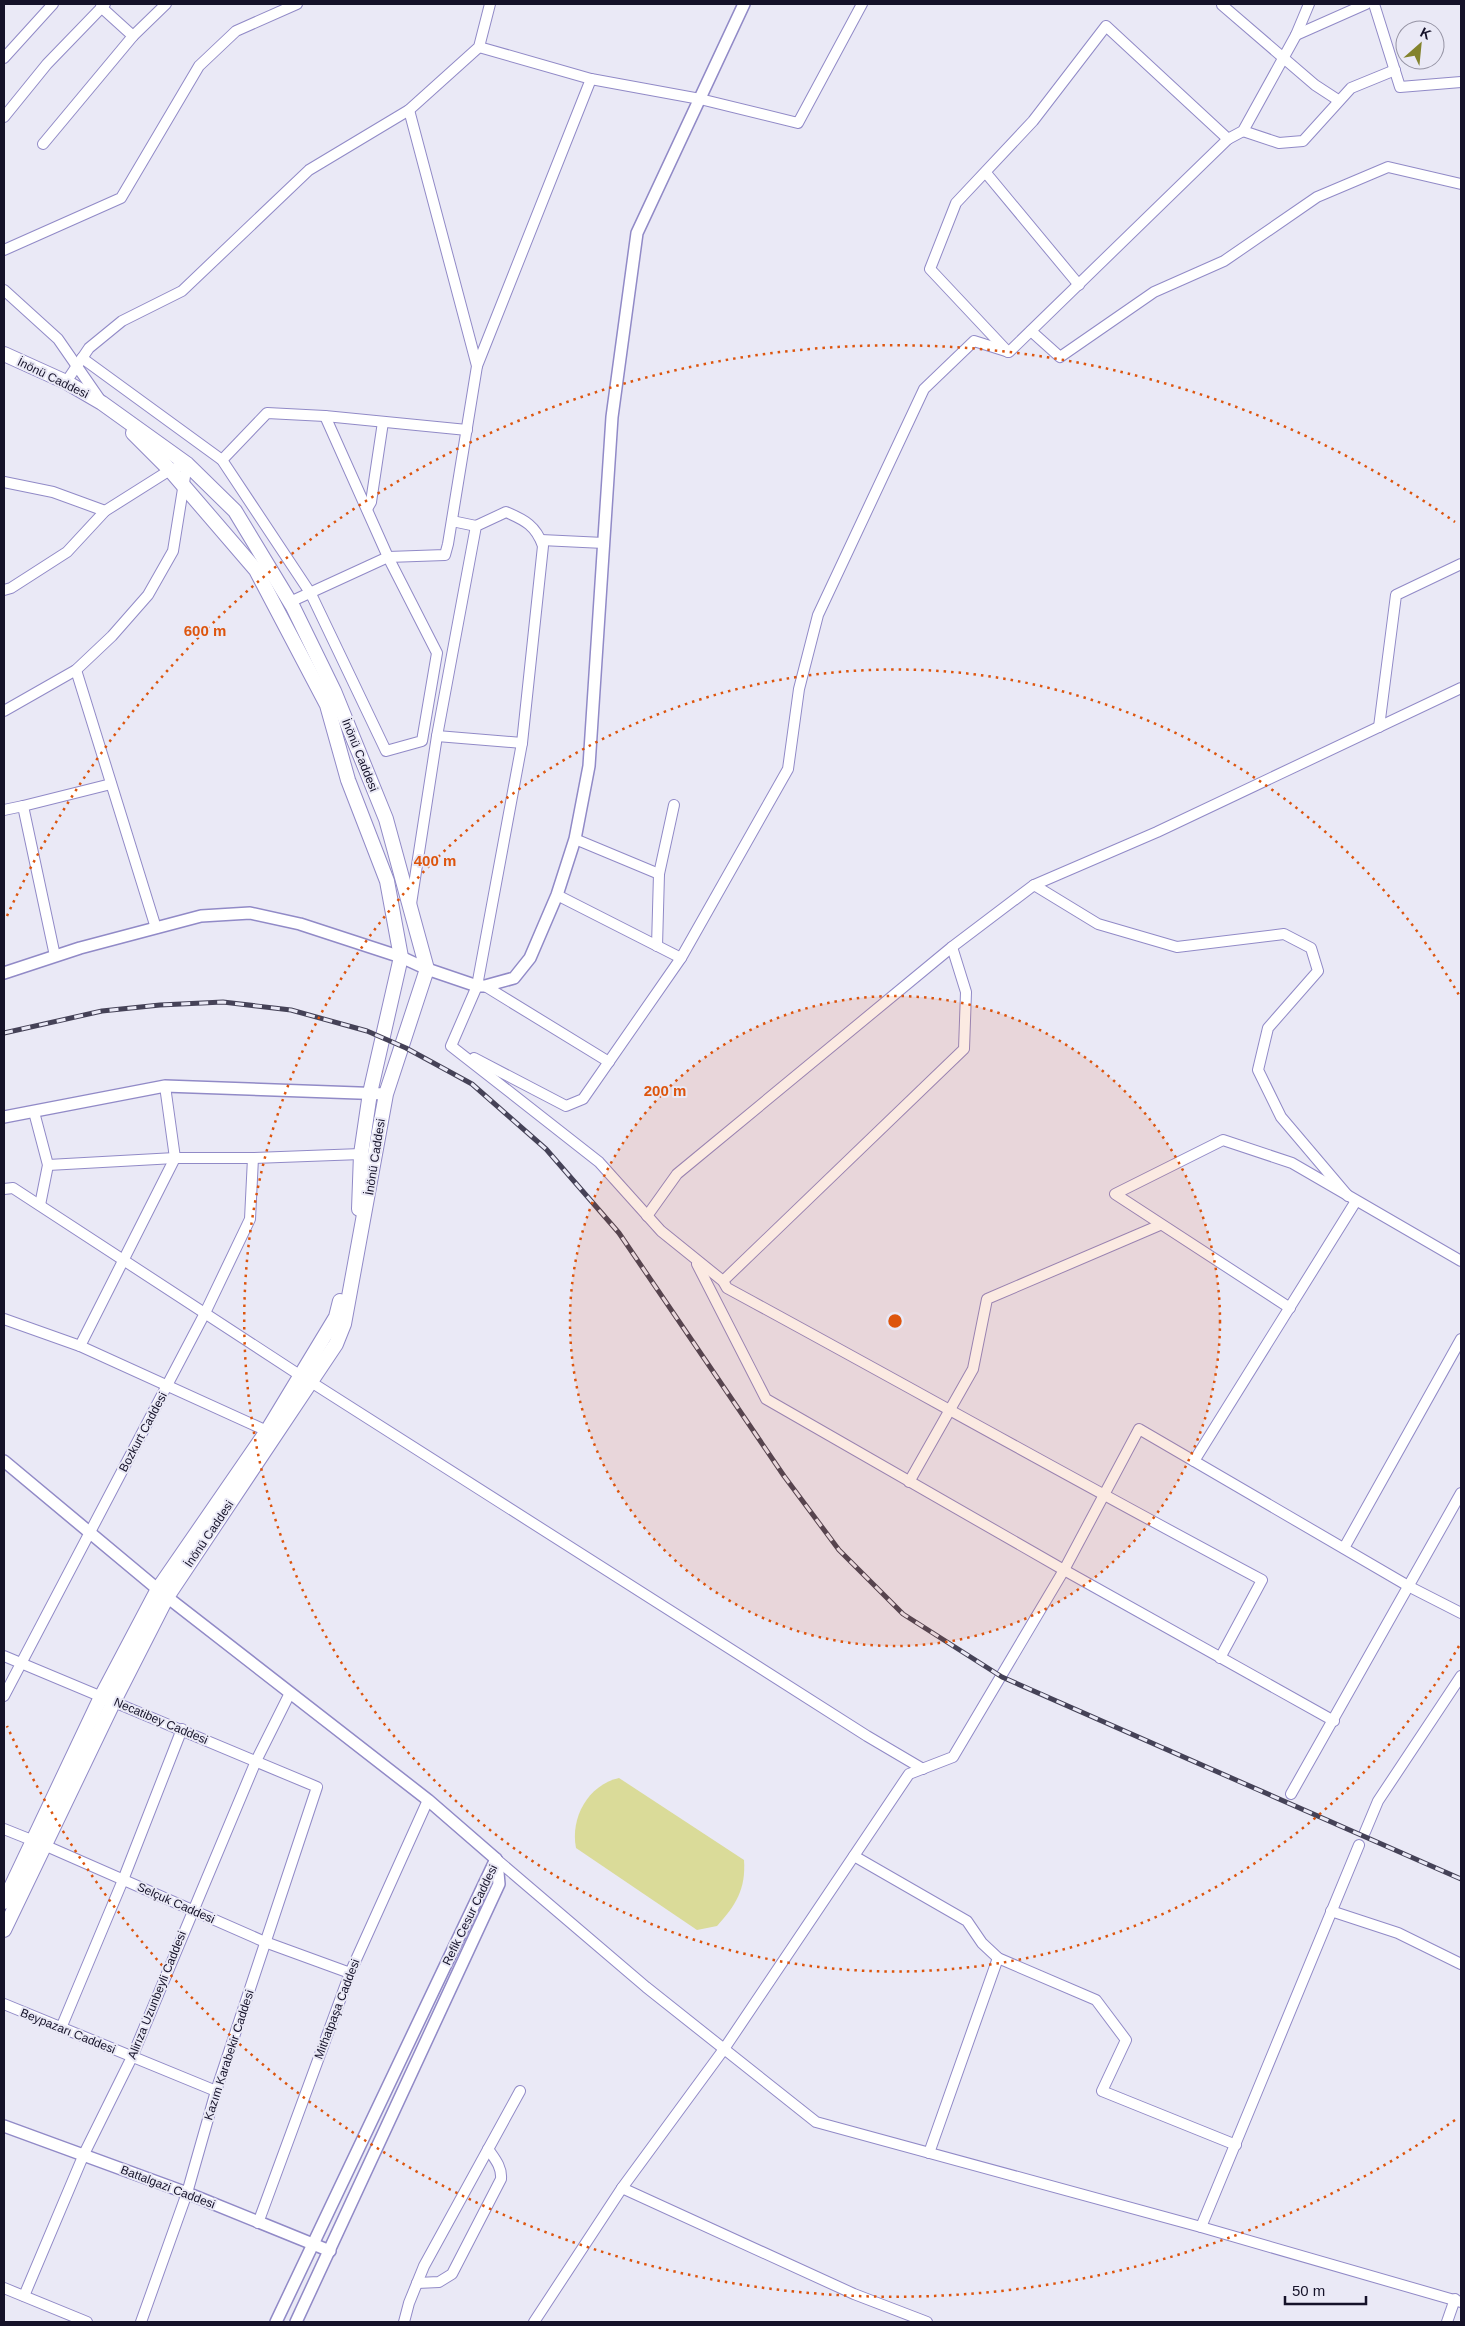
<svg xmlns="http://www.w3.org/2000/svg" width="1465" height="2326" font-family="Helvetica,sans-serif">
<rect width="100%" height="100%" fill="#eae9f6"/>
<!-- green -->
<path fill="#dadb99" d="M619,1778L744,1860C746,1889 736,1905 717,1926L697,1930L576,1848C570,1818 588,1785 619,1778Z"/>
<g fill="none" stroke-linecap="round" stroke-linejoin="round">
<defs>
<g id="minor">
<path d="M1374,4L1400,87L1461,82"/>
<path d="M1222,5L1315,85L1338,100"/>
<path d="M101,7L133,36"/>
<path d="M1296,35L1366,4"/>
<path d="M479,47L591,79L700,99L798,123L862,4"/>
<path d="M4,58L53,4"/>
<path d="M4,117L47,64L105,4"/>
<path d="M1243,131L1279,143L1303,141L1351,88L1395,70"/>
<path d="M43,144L133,36L166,4"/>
<path d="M986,173L1079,285"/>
<path d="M4,250L121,198L199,66L236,31L297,4"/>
<path d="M4,290L58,339L101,401"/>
<path d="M1031,331L1060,357L1154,292L1224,261L1317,197L1388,167L1461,184"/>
<path d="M1008,352L930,269L956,203L1033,121L1106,26L1228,139"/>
<path d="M82,358L222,460L311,594L386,751L422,741L437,653L388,557L325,416"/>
<path d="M477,366L591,79"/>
<path d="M66,382L89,348L122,321L182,291L309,170L409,110L479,47L490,4"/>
<path d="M222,460L267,413L325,416L467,430"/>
<path d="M4,482L53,492L105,511"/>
<path d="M367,509L371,502L383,422"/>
<path d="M452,521L476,526"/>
<path d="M541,540L604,543"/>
<path d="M4,590L11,588L67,552L105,511L170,470L187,464L173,551L148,595L112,636L76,670L4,711"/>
<path d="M290,602L388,557L445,555L448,544L477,366L409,110"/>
<path d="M76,670L156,928"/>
<path d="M1379,727L1396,595L1461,564"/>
<path d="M437,736L522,743"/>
<path d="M23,806L111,784"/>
<path d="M4,810L23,806L55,956"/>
<path d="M575,839L659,874"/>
<path d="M1034,885L1157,832L1461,688"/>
<path d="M557,895L681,958"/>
<path d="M411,904L437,736L476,526L506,512C525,520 536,526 543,546L522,743L477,986L451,1046L599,1162L661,1231L723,1281L727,1288C906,1385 1083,1485 1262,1580L1220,1658"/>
<path d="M657,946L659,874L674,805"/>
<path d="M485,986L609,1062"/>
<path d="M474,1058L566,1106L583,1099L681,958L788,769L799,689L818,615L924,389L974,341L1009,352L1228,139L1243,131L1296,35L1309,4"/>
<path d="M34,1112L48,1165L40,1205"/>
<path d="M48,1165L175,1158H253L361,1154"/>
<path d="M4,1189L13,1188L301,1376"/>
<path d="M647,1216L677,1174L952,947L1034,885L1098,924L1177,947L1284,934L1311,948L1318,971L1268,1028L1258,1070L1281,1117L1348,1196"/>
<path d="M697,1264L766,1399L1064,1570L1334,1721"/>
<path d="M723,1281L964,1049L966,992L952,947"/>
<path d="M1290,1308L1115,1194L1223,1140L1292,1163L1461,1261"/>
<path d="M4,1319L80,1346L267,1431"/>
<path d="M80,1346L175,1158L165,1086"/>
<path d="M311,1382L867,1736L923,1769"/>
<path d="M1194,1461L1356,1201"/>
<path d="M909,1482L973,1369L987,1299L1160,1225"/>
<path d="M1344,1548L1461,1339"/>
<path d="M4,1656L317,1787L216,2091L187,2193L141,2322"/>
<path d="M4,1696L205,1313L250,1219L253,1158"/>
<path d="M1291,1794L1461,1493"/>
<path d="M4,1829L44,1845L265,1942L350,1973"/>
<path d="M1365,1832L1378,1801L1461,1676"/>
<path d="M854,1856L967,1921L982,1943L998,1958L1096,2000L1126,2040L1102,2091L1236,2145"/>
<path d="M496,1859L646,1987L816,2122L1201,2227L1461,2302"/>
<path d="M1331,1911L1398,1933L1461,1964"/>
<path d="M4,2004L216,2091"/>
<path d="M61,2028L123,1880L182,1729"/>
<path d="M929,2153L998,1958"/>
<path d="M622,2188L854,2294L927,2322"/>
<path d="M258,2223L350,1973L428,1800"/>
<path d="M1201,2227L1359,1845"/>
<path d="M417,2283L439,2282L452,2274L501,2179C502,2167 495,2159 488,2149"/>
<path d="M4,2288L87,2322"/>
<path d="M24,2296L84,2154L132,2057L256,1761L290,1693"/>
<path d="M404,2322L409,2303L424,2266L520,2091"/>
<path d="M534,2322L622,2188L724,2049L909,1774L953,1757L1064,1570L1139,1429L1410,1587L1461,1613"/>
<path d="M1447,2322L1455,2299"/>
</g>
<g id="tertiary">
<path d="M4,973L80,948L201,916L250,913L300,924L401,957L427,969L477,986H485L514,978L530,958L557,895L575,839L589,766L612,417L637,233L744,4"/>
<path d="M4,1117L165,1086L386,1094"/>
<path d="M4,1461L167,1597L428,1800L496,1859"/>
<path d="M4,2126L187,2193L330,2251"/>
<path d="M276,2322L496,1859"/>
<path d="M296,2322L499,1884L497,1861"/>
</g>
<g id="secondary">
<path d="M4,354L66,382L102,403L187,464L235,511L293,607L334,691L386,819L427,969L386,1094L344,1324L336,1344L167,1597L114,1701L4,1930"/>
<path d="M133,433L170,470L256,570L327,705L348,780L387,881L401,957L370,1093L361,1154L359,1209"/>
<path d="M4,1902L101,1697L158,1589L267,1431L336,1317L340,1301"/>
</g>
</defs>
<!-- minor casing -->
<use href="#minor" stroke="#918ac7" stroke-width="12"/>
<!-- tertiary casing -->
<use href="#tertiary" stroke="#918ac7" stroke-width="14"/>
<!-- secondary casing -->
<use href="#secondary" stroke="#918ac7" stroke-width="16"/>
<!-- minor -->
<use href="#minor" stroke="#fff" stroke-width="10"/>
<!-- tertiary -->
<use href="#tertiary" stroke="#fff" stroke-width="11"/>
<!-- secondary -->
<use href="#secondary" stroke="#fff" stroke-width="14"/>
<defs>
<path id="rail" d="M4,1033L102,1011L160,1005L223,1002L291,1010L367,1031L406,1048L472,1084L546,1149L619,1233L784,1476L839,1550L903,1614L1002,1677L1461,1879"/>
</defs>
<!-- rail casing -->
<use href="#rail" stroke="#454257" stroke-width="5"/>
<!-- rail -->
<use href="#rail" stroke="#eae9f6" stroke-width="3" stroke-dasharray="9" stroke-linecap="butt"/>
</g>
<!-- distance rings -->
<circle cx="895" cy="1321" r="325" fill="#dd550d" fill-opacity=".12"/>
<g fill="none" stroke="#dd550d" stroke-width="2.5" stroke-dasharray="2.5 5">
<circle cx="895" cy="1321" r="325"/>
<path d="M1459 1646A651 651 0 1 1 1459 995"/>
<path d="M1455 2120A976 976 0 0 1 7 1726M7 916A976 976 0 0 1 1455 522"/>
</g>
<g text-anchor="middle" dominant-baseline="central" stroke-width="4" stroke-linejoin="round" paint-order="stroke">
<!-- street labels -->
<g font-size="12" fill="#151229" stroke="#eae9f6">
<text transform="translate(53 378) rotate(26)">İnönü Caddesi</text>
<text transform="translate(360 755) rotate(68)">İnönü Caddesi</text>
<text transform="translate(375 1157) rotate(-81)">İnönü Caddesi</text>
<text transform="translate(143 1432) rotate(-62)">Bozkurt Caddesi</text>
<text transform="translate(209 1534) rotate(-56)">İnönü Caddesi</text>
<text transform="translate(161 1721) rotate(23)">Necatibey Caddesi</text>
<text transform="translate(176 1903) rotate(24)">Selçuk Caddesi</text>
<text transform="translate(470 1915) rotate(-64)">Refik Cesur Caddesi</text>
<text transform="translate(157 1995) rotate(-68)">Alirıza Uzunbeyli Caddesi</text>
<text transform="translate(337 2009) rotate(-69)">Mithatpaşa Caddesi</text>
<text transform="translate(68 2031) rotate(22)">Beypazarı Caddesi</text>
<text transform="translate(229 2055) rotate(-72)">Kazım Karabekir Caddesi</text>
<text transform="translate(168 2187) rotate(21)">Battalgazi Caddesi</text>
</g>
</g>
<circle cx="895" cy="1321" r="8" fill="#dd550d" stroke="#eae9f6" stroke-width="2.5"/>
<g font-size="15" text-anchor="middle" font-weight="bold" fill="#dd550d" stroke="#eae9f6" stroke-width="4" stroke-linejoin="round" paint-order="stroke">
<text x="205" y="636">600 m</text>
<text x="435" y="866">400 m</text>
<text x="665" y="1096">200 m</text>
</g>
<!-- border -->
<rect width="1465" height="2326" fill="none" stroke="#151229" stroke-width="10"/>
<!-- north arrow -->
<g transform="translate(1420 45) rotate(27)"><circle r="24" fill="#eae9f6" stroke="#9593a4"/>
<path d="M0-4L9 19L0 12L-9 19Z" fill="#83832c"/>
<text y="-8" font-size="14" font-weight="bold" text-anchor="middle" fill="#151229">K</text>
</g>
<!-- scale -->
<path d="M1285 2296v8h81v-8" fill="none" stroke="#151229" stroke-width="2.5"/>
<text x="1292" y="2296" font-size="15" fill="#151229" stroke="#eae9f6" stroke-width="4" paint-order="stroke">50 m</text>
</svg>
